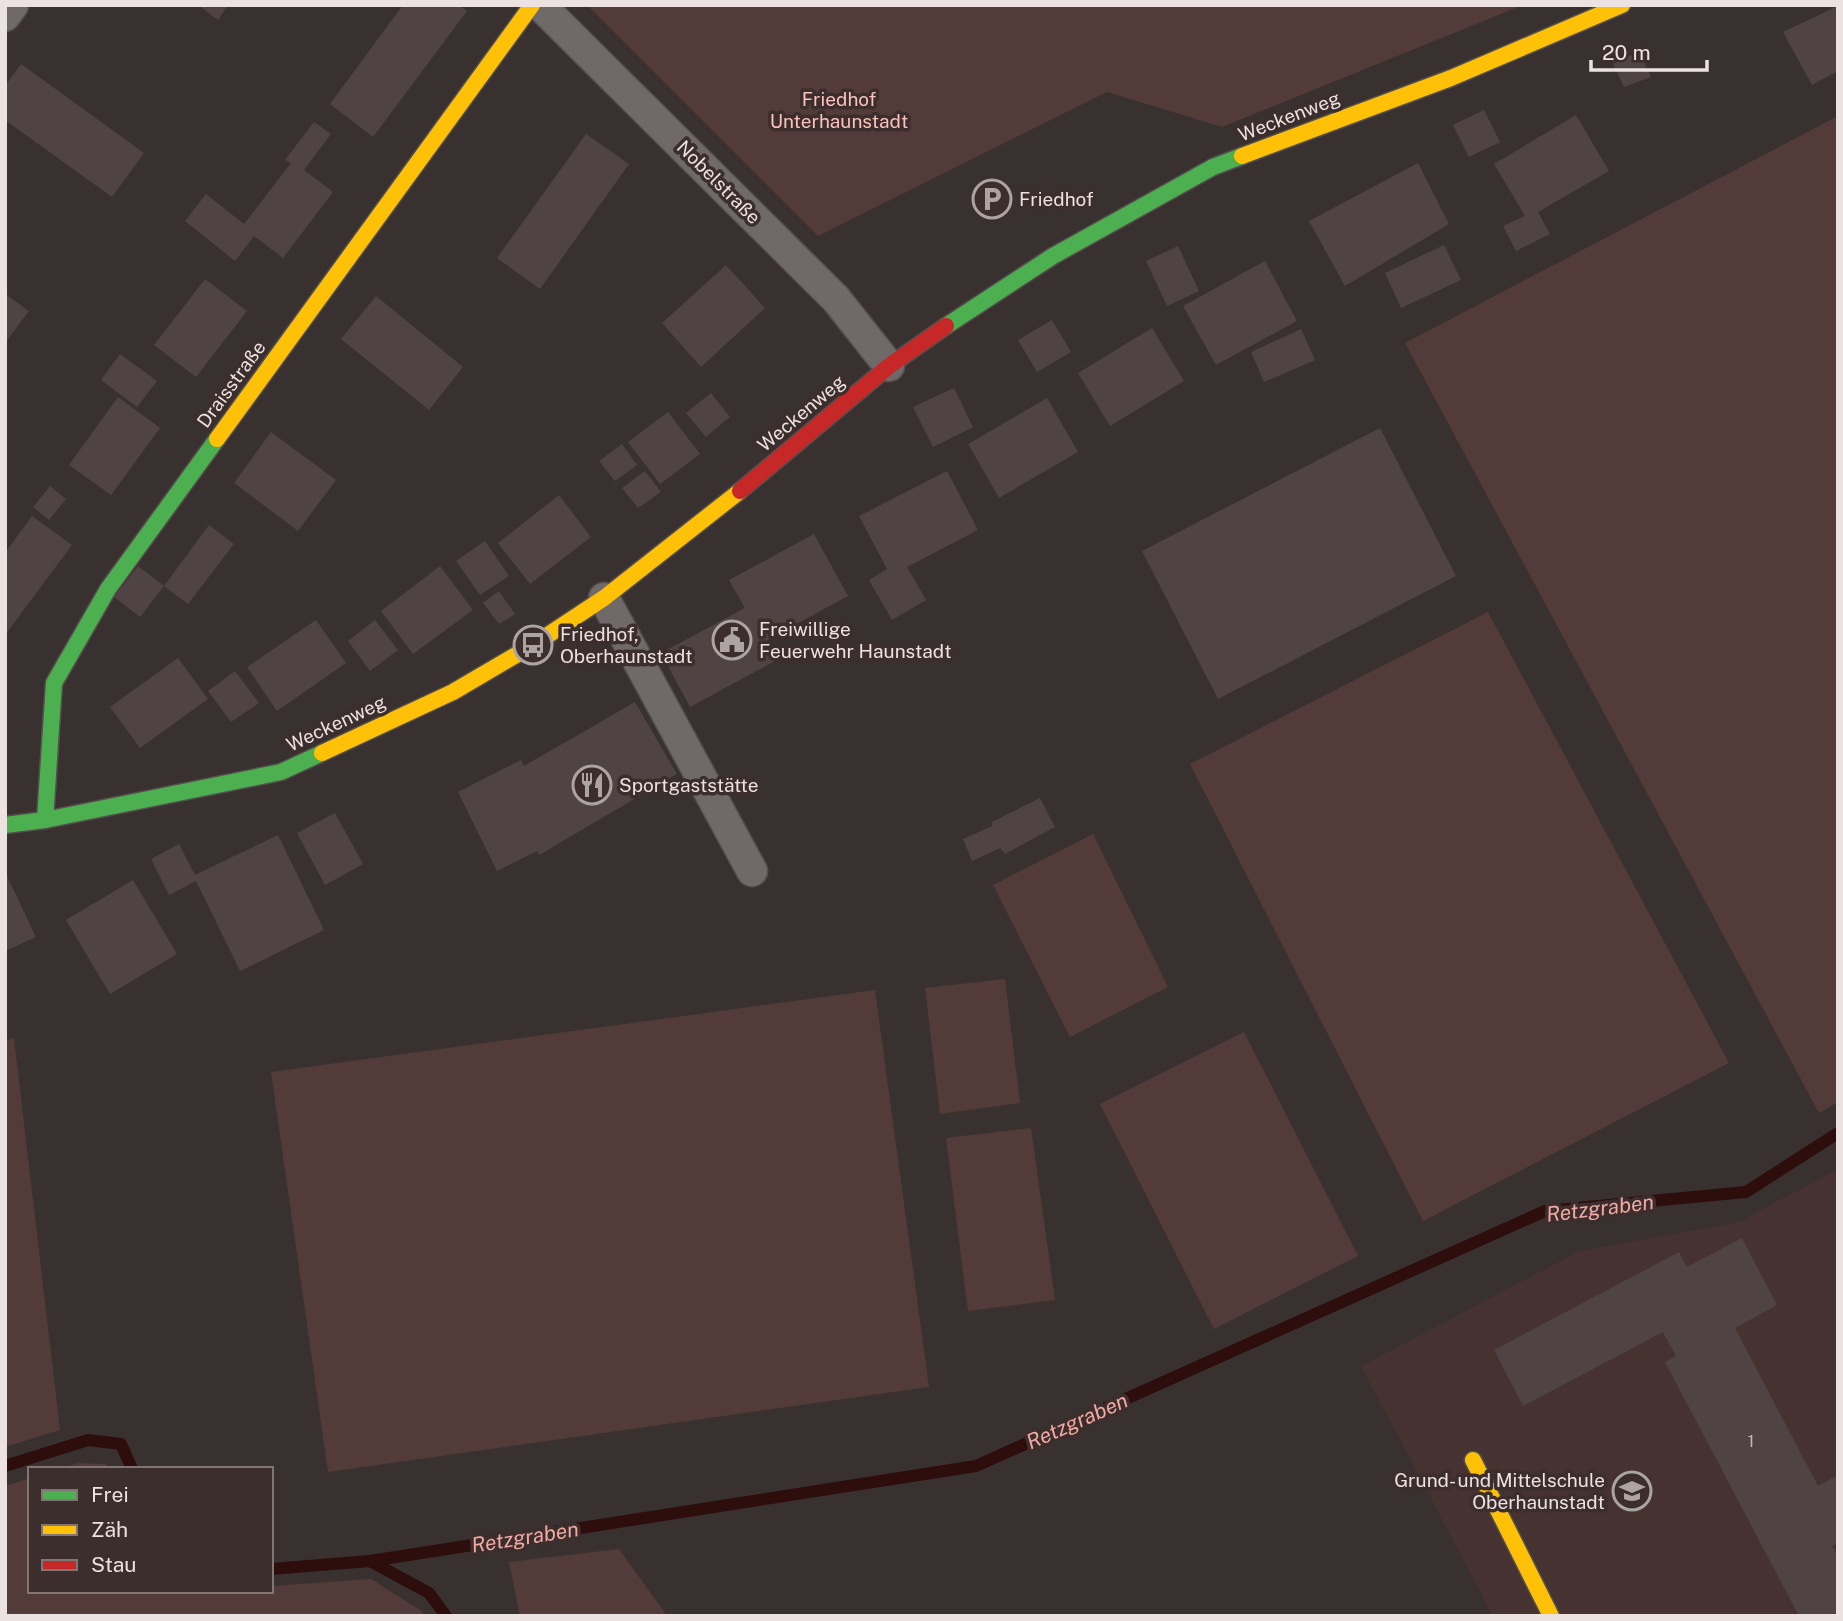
<svg xmlns="http://www.w3.org/2000/svg" width="1843" height="1621" font-family="'Public Sans',sans-serif">
<rect width="100%" height="100%" fill="#383130"/>
<!-- built -->
<path fill="#453231" d="M1838,1169V1616H1493L1361,1366L1580,1251L1739,1222Z"/>
<!-- green -->
<g fill="#533b39">
<path d="M587,5H1523L1222,127L1107,92L818,236Z"/>
<path d="M1838,116V1102L1819,1113L1405,343Z"/>
<path d="M1488,612L1729,1063L1423,1221L1190,764Z"/>
<path d="M1093,834L1168,987L1070,1037L993,885Z"/>
<path d="M1005,979L1020,1103L940,1114L925,988Z"/>
<path d="M875,990L929,1387L328,1472L271,1072Z"/>
<path d="M1244,1032L1358,1256L1214,1329L1100,1104Z"/>
<path d="M14,1038L60,1430L5,1447V1040Z"/>
<path d="M1031,1128L1055,1300L968,1311L946,1138Z"/>
<path d="M78,1463L106,1464L109,1469H60Z"/>
<path d="M30,1478V1591H271V1586L371,1579L420,1610L425,1616H5V1486Z"/>
<path d="M619,1549L667,1616H520L509,1562Z"/>
</g>
<g fill="none" stroke-linecap="round" stroke-linejoin="round">
<!-- stream -->
<g stroke="#2e0e0d" stroke-width="12">
<path d="M5,1466L88,1440L121,1444L132,1469"/>
<path d="M370,1561L429,1593L446,1616"/>
<path d="M271,1569L370,1561L976,1466L1545,1211L1746,1192L1838,1133"/>
</g>
</g>
<!-- building -->
<g fill="#4f4443">
<path d="M198,5H228L218,20Z"/>
<path d="M403,5H459L467,11L373,137L330,104Z"/>
<path d="M1838,6V71L1812,85L1783,32Z"/>
<path d="M1639,51L1651,77L1624,87L1613,64Z"/>
<path d="M21,64L144,153L112,197L5,120V86Z"/>
<path d="M1484,110L1500,142L1469,157L1453,125Z"/>
<path d="M1576,115L1609,171L1538,212L1550,234L1516,251L1503,226L1525,216L1494,164Z"/>
<path d="M314,122L331,134L304,170L333,192L283,258L254,236L235,261L185,221L206,194L244,224L291,163L285,160Z"/>
<path d="M586,134L629,164L540,289L497,258Z"/>
<path d="M1418,163L1449,224L1345,286L1309,221Z"/>
<path d="M1444,245L1461,280L1401,308L1385,273Z"/>
<path d="M1178,246L1199,291L1167,306L1146,261Z"/>
<path d="M1265,261L1297,321L1216,365L1183,306Z"/>
<path d="M726,265L765,308L701,367L662,323Z"/>
<path d="M205,279L247,311L196,377L154,345Z"/>
<path d="M5,294L29,311L5,343Z"/>
<path d="M376,296L463,367L429,410L341,339Z"/>
<path d="M1052,320L1071,352L1037,372L1018,340Z"/>
<path d="M1152,328L1184,381L1110,426L1078,373Z"/>
<path d="M1301,329L1315,360L1264,382L1251,352Z"/>
<path d="M120,354L157,381L137,407L101,380Z"/>
<path d="M954,388L973,427L933,447L913,407Z"/>
<path d="M711,393L730,417L706,437L686,413Z"/>
<path d="M118,397L160,428L111,495L69,465Z"/>
<path d="M1047,398L1078,452L999,498L968,444Z"/>
<path d="M668,412L700,454L660,484L628,442Z"/>
<path d="M1380,428L1456,576L1218,699L1142,551Z"/>
<path d="M271,432L336,480L298,531L234,483Z"/>
<path d="M622,444L637,465L615,481L599,461Z"/>
<path d="M645,471L661,492L638,508L622,488Z"/>
<path d="M947,471L978,530L907,567L926,600L892,620L869,580L887,569L859,516Z"/>
<path d="M50,486L66,499L49,520L33,507Z"/>
<path d="M559,495L591,537L530,584L498,543Z"/>
<path d="M32,516L72,545L5,635V553Z"/>
<path d="M209,525L234,544L188,604L164,586Z"/>
<path d="M814,534L848,596L767,640L777,660L690,707L661,653L745,608L729,580Z"/>
<path d="M485,541L509,576L480,595L456,561Z"/>
<path d="M138,566L164,586L140,617L114,597Z"/>
<path d="M440,566L473,610L413,654L381,611Z"/>
<path d="M499,591L515,614L499,624L483,603Z"/>
<path d="M316,620L346,663L277,711L247,667Z"/>
<path d="M375,620L398,650L370,671L348,641Z"/>
<path d="M178,658L208,699L140,748L110,707Z"/>
<path d="M235,671L259,703L231,722L208,691Z"/>
<path d="M635,702L677,774L539,855L537,851L497,871L458,792L521,760L524,766Z"/>
<path d="M1040,798L1055,827L1005,854L1000,848L972,861L963,839L992,826V822Z"/>
<path d="M335,813L363,864L325,885L297,833Z"/>
<path d="M278,835L324,930L240,971L196,881L169,895L151,859L179,844L195,875Z"/>
<path d="M5,872L36,937L5,951Z"/>
<path d="M133,880L177,954L110,994L66,920Z"/>
<path d="M1742,1238L1777,1305L1735,1328L1818,1486L1838,1475V1543L1832,1546L1838,1556V1616H1799L1665,1362L1676,1356L1663,1332L1523,1406L1494,1350L1679,1252L1687,1267Z"/>
</g>
<g fill="none" stroke-linecap="round" stroke-linejoin="round">
<defs>
<g id="street">
<path d="M540,5L836,299L889,366"/>
<path d="M5,16L13,5"/>
<path d="M604,598L752,871"/>
</g>
<g id="fast">
<path d="M946,326L1053,256L1213,167L1242,156"/>
<path d="M45,820L54,683L108,589L217,439"/>
<path d="M5,825L45,820L281,772L322,753"/>
</g>
<g id="slow">
<path d="M1242,156L1451,78L1622,5"/>
<path d="M217,439L532,5"/>
<path d="M322,753L453,692L533,645L604,598L740,491"/>
<path d="M1473,1460L1551,1616"/>
</g>
<path id="jam" d="M740,491L889,366L946,326"/>
</defs>
<!-- street casing -->
<use href="#street" stroke="#544e4d" stroke-width="33"/>
<!-- fast casing -->
<use href="#fast" stroke="#544e4d" stroke-width="19"/>
<!-- slow casing -->
<use href="#slow" stroke="#544e4d" stroke-width="19"/>
<!-- jam casing -->
<use href="#jam" stroke="#544e4d" stroke-width="19"/>
<!-- street -->
<use href="#street" stroke="#6f6969" stroke-width="30"/>
<!-- fast -->
<use href="#fast" stroke="#4caf50" stroke-width="16"/>
<!-- slow -->
<use href="#slow" stroke="#ffc107" stroke-width="16"/>
<!-- jam -->
<use href="#jam" stroke="#c62828" stroke-width="16"/>
</g>
<!-- icons -->
<defs>
<symbol id="parking-ring" viewBox="-11 -11 22 22"><circle r="9.5" fill="#3b2e2c" stroke="#aca4a3" stroke-width="1.5"/><path d="M-3.5-5.5H1a3.5 3.5 0 0 1 0 7H-1V5.5H-3.5ZM-1-3.4V-.6H.8a1.4 1.4 0 0 0 0-2.8Z" fill="#aca4a3"/></symbol>
<symbol id="civic-ring" viewBox="-11 -11 22 22"><circle r="9.5" fill="#3b2e2c" stroke="#aca4a3" stroke-width="1.5"/><path d="M-.6-6.5H3V-4.5H.6V-3L4-1V1h2V6H-6V1h2V-1L-.6-3ZM-1.2 2.5V6h2.4V2.5Z" fill="#aca4a3"/></symbol>
<symbol id="bus-ring" viewBox="-11 -11 22 22"><circle r="9.5" fill="#3b2e2c" stroke="#aca4a3" stroke-width="1.5"/><path d="M-5-6H5V4H4V6H2V4H-2V6H-4V4H-5ZM-3.5-4V0h7V-4ZM-3.5 1.2v1.5H-2V1.2ZM2 1.2v1.5H3.5V1.2Z" fill="#aca4a3"/></symbol>
<symbol id="restaurant-ring" viewBox="-11 -11 22 22"><circle r="9.5" fill="#3b2e2c" stroke="#aca4a3" stroke-width="1.5"/><path d="M-5-6h1v4h1v-4h1v4h1v-4h1v5L-1.5 .5V6h-2V.5L-5-1ZM5-6V6H3V1.5H1.5Q1.5-4 5-6Z" fill="#aca4a3"/></symbol>
<symbol id="school-ring" viewBox="-11 -11 22 22"><circle r="9.5" fill="#3b2e2c" stroke="#aca4a3" stroke-width="1.5"/><path d="M0-5L7-2L0 1L-7-2ZM-4 1L0 2.5L4 1V4Q0 6-4 4Z" fill="#aca4a3"/></symbol>
</defs>
<g fill-rule="evenodd">
<use href="#parking-ring" x="970" y="177" width="44" height="44"/>
<use href="#civic-ring" x="710" y="618" width="44" height="44"/>
<use href="#bus-ring" x="511" y="623" width="44" height="44"/>
<use href="#restaurant-ring" x="570" y="763" width="44" height="44"/>
<use href="#school-ring" x="1610" y="1469" width="44" height="44"/>
</g>
<g text-anchor="middle" dominant-baseline="central" stroke-width="7" stroke-linejoin="round" paint-order="stroke">
<!-- number labels -->
<g font-size="16" fill="#c4baba">
<text x="1751" y="1441">1</text>
</g>
<!-- park labels -->
<g font-size="19" fill="#fdc1bc" stroke="#3b2e2c">
<text x="839" y="99">Friedhof<tspan x="839" dy="22">Unterhaunstadt</tspan></text>
</g>
<!-- street labels -->
<g font-size="19" fill="#ebe2e1" stroke="#3b2e2c">
<text transform="translate(1289 116) rotate(-21)">Weckenweg</text>
<text transform="translate(719 182) rotate(45)">Nobelstraße</text>
<text transform="translate(231 384) rotate(-54)">Draisstraße</text>
<text transform="translate(801 413) rotate(-40)">Weckenweg</text>
<text transform="translate(336 723) rotate(-25)">Weckenweg</text>
</g>
<!-- poi labels -->
<g font-size="19" fill="#ebe2e1" stroke="#3b2e2c" text-anchor="start">
<text x="1019" y="199">Friedhof</text>
<text x="759" y="629">Freiwillige<tspan x="759" dy="22">Feuerwehr Haunstadt</tspan></text>
<text x="560" y="634">Friedhof,<tspan x="560" dy="22">Oberhaunstadt</tspan></text>
<text x="619" y="785">Sportgaststätte</text>
<text x="1605" y="1480" text-anchor="end">Grund- und Mittelschule<tspan x="1605" dy="22">Oberhaunstadt</tspan></text>
</g>
<!-- water labels -->
<g font-size="21" font-style="italic" fill="#f3a9a4" stroke="#3b2e2c">
<text transform="translate(1600 1208) rotate(-7)">Retzgraben</text>
<text transform="translate(1077 1421) rotate(-24)">Retzgraben</text>
<text transform="translate(525 1537) rotate(-9)">Retzgraben</text>
</g>
</g>
<!-- border -->
<rect width="1843" height="1621" fill="none" stroke="#ebe2e1" stroke-width="14"/>
<!-- legend -->
<rect x="28" y="1467" width="245" height="126" fill="#3b2e2c" stroke="#817674" stroke-width="2"/>
<rect x="42" y="1490" width="35" height="10" fill="#4caf50" stroke="#817674" stroke-width="2"/>
<text x="91" y="1502" font-size="21" fill="#ebe2e1">Frei</text>
<rect x="42" y="1525" width="35" height="10" fill="#ffc107" stroke="#817674" stroke-width="2"/>
<text x="91" y="1537" font-size="21" fill="#ebe2e1">Zäh</text>
<rect x="42" y="1560" width="35" height="10" fill="#c62828" stroke="#817674" stroke-width="2"/>
<text x="91" y="1572" font-size="21" fill="#ebe2e1">Stau</text>
<!-- scale -->
<path d="M1591 60v10h116v-10" fill="none" stroke="#ebe2e1" stroke-width="3.5"/>
<text x="1602" y="60" font-size="21" fill="#ebe2e1" stroke="#3b2e2c" stroke-width="5" paint-order="stroke">20 m</text>
</svg>
